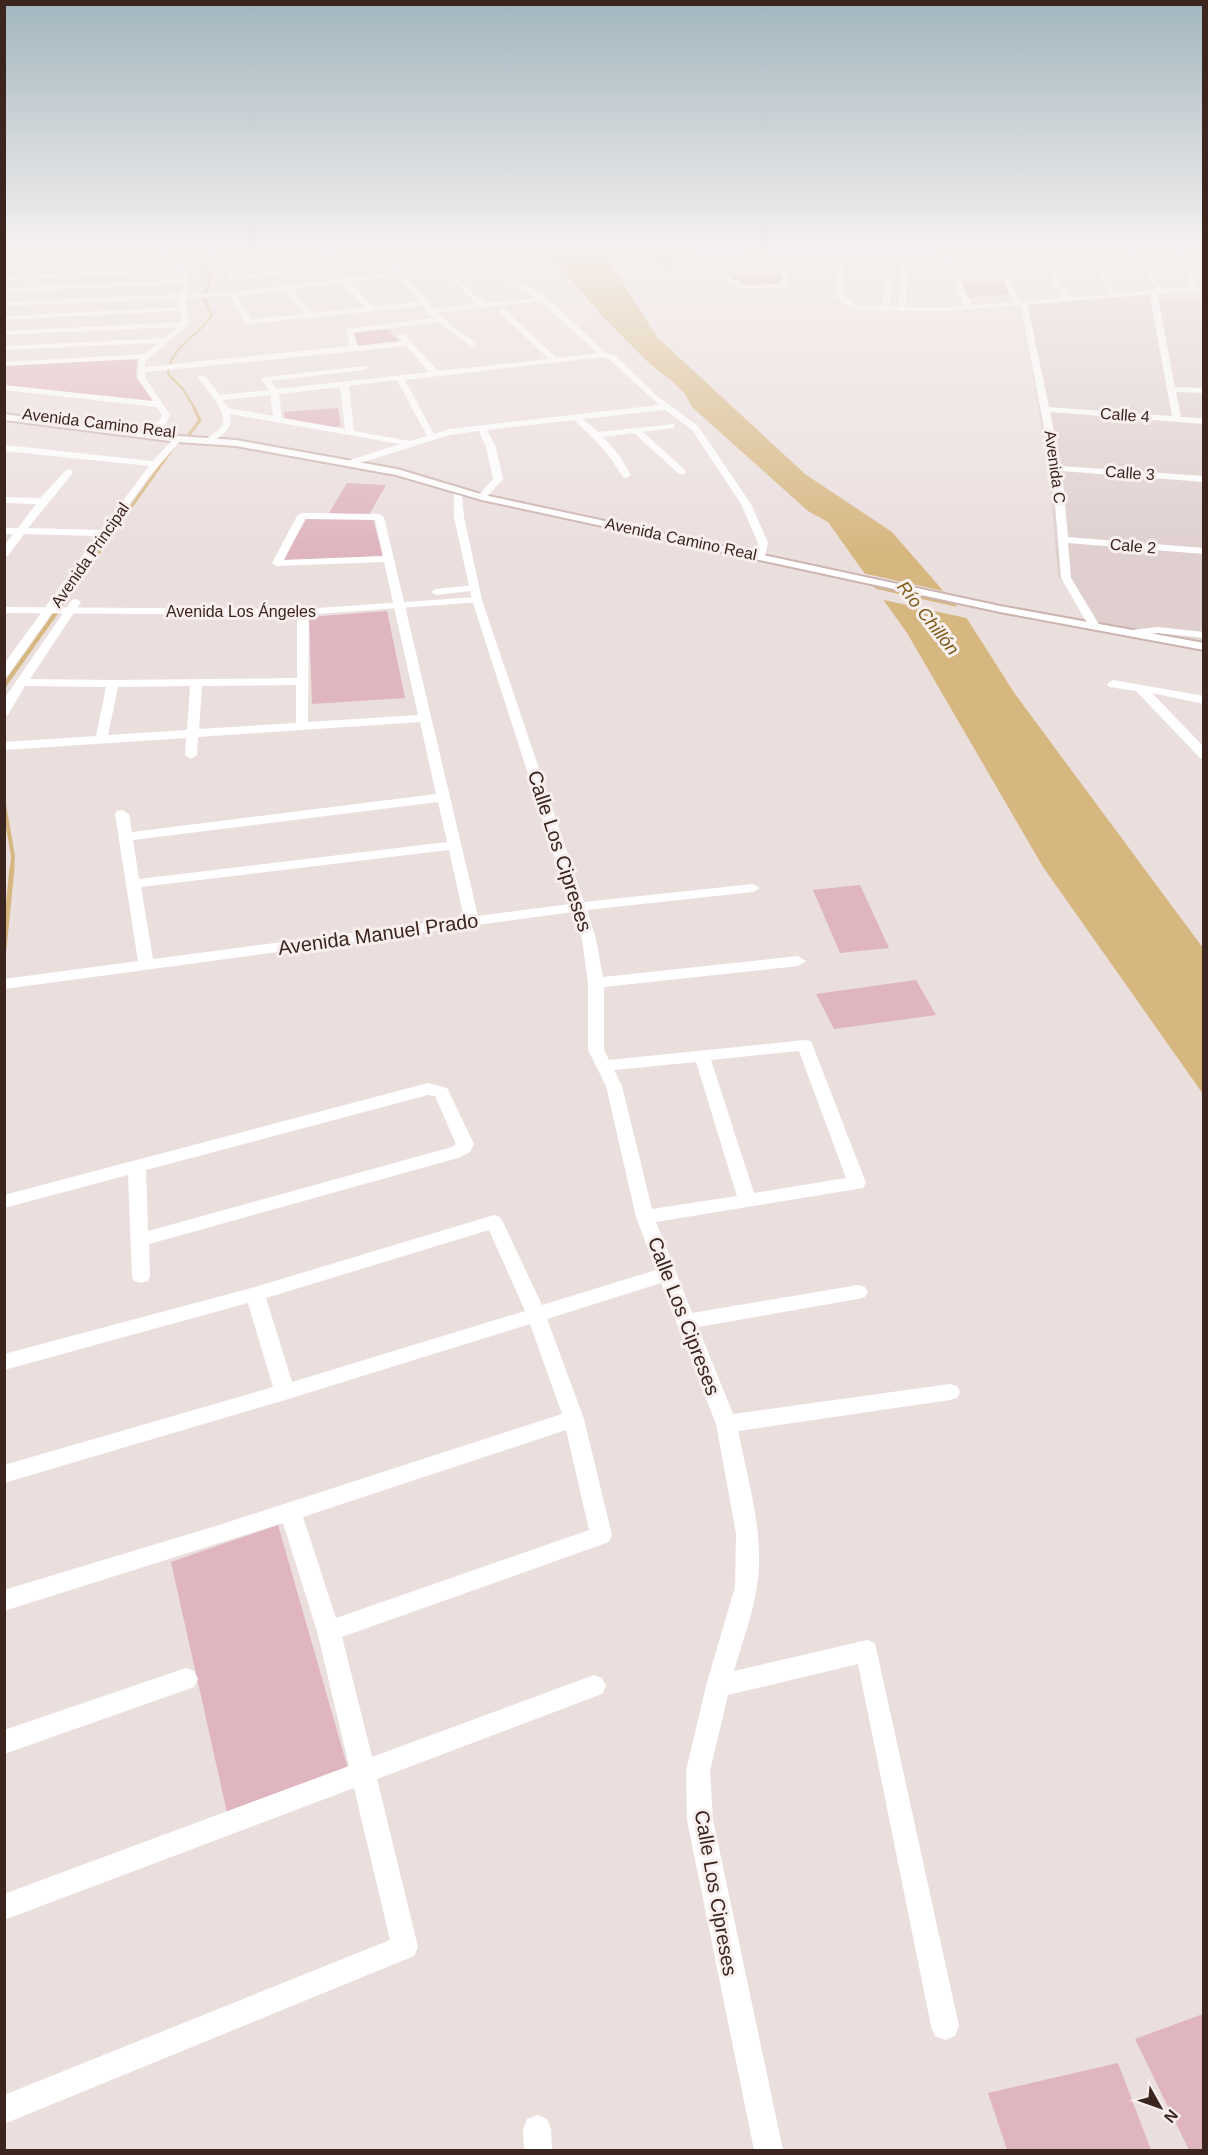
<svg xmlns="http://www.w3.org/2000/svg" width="1208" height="2155" font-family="Helvetica,sans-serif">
<rect width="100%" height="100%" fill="#ebdfde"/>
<!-- built -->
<path fill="#dfd0cf" d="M1148,293L1165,298L1203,301V640L1098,623L1058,576L1049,467L1020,304Z"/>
<!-- green -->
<g fill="#dfb5bf">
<path d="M77,250H153L166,257L73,261Z"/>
<path d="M664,250H687L674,260L676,266H662L652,256Z"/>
<path d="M952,252L1086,254L1091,262L955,260Z"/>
<path d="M728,276L782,277L780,285L745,286Z"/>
<path d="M962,283H1004L1009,294L968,298Z"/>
<path d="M386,328L399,341L357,346L354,332Z"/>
<path d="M137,358L136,378L156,403L5,385V365Z"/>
<path d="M338,408L341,426L334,427L285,418L284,412Z"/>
<path d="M347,483L386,485L369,515L329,513Z"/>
<path d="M307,518L373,519L383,557L283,560Z"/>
<path d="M387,611L405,698L312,704L309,617Z"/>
<path d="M860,885L889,948L840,953L813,890Z"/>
<path d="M916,980L936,1015L834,1029L816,994Z"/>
<path d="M278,1525L348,1769L228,1817L171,1562Z"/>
<path d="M1203,2014V2150H1189L1135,2039Z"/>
<path d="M1118,2063L1151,2150H1007L988,2093Z"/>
</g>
<!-- water -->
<path fill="#d6b780" d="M546,250H602L657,337L805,474L892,532L966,617L1015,694L1203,948V1094L1043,867L907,633L828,522L808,511L692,407L685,394L672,381L650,364L604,318Z"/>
<!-- pier -->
<g fill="#ebdfde">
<path d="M862,573L948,592L959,604L870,585Z"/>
<path d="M872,588L962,608L971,619L879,599Z"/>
</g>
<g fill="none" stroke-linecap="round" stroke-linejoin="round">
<!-- stream-far3 -->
<path stroke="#d6b780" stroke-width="2" d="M188,250L194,254L211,277L204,298L212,315C199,337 170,346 168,374L183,389L195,409"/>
<!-- stream-far2 -->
<g stroke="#d6b780" stroke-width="3">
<path d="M182,439L189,435L200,420L194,408"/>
<path d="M57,611L173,448"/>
</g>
<!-- stream-far1 -->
<g stroke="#d6b780" stroke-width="4">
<path d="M4,686L58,610"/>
<path d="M4,804L13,856L12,869"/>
</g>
<!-- stream -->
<path stroke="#d6b780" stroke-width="5" d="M4,949L12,868"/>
<defs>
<path id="secondary" d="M4,414L178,436L236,440L397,469L484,495L1000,606L1204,643V650L1000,612L482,500L396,475L236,446L178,442L4,420Z"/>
</defs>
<!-- secondary casing -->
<use href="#secondary" stroke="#ccb4b0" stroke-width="4"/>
<!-- minor -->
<g fill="#fff" fill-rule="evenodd">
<path d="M155,250C171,250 180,264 190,276L187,294L234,292L339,279L338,274L342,272L346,278L393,272L389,254L392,252L395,254L400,271L436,267L423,255L425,252L443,266L477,262L500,265L517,279L553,303L606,353L616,356L656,395L698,426L751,504L768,543L765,556L760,559L755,556L758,543L741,504L692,430L665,410L583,419L598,432L674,424V428L643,432L685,470V474H679L634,433L603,437L620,456L631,475L626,478L623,477C609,454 594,438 574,420L487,430L496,447L503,479L485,499L482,500L477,497L493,479L486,447L479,431L450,435L350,466L345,463L347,461L400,444L230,414C234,428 223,435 212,442L205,440C210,435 220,431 223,424C227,411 205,388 198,378L199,376H205L220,395L269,390L261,379L265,377L365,366L369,368L365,370L271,381L277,389L429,372L406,346L145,372V377L170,415L166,424L144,436L140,433L141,431L159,421L162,415L156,407L4,390V385L153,401L137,377L139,359L4,366V362L145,354L158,343L4,350V346L164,338L177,327L4,335V331L181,322V311L4,320V316L180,307L177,303L179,299L4,306V302L180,294L182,284L4,292V288L184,280V277L180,272L4,280V276L176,268L169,260L4,267V263L163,256ZM477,266L496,268L511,283L534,298L485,303L447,270ZM440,271L477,304L432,308L430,301L402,275ZM395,276L421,301L373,307L349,282ZM342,283L365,307L312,313L292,289ZM285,290L304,314L251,319L238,296ZM231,296L244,322L248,324L424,306L426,313L434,318L346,329L350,346L145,367V362L189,324L186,298ZM540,301L597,353L557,358L503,308L500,312L549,359L438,371L404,334L397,336L402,341L358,346L353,333L439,322L472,347H475V343L436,313ZM603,357L610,360L659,405L449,429L434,434L405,380ZM397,380L427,436L410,441L354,431L349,386ZM340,387L345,429L282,418L279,394ZM270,395L273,416L228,408L223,400Z"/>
<path d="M208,250H215L231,265L348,250H367L233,269L235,276L341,263L344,265L232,281L228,279L226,268Z"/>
<path d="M695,250L836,252V250H842L843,252L883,253V250H889L890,253L944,254L947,252L952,259L1090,261L1083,250H1089L1118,297H1112L1092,265L1051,264L1069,298L1065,300L1061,298L1044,264H1003L1020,301L1027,302L1049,407L1172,416L1149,292L1153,290L1157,292L1175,387L1204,388V393L1176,392L1181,417L1204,418V424L1050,412L1061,466L1204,476V482L1062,471L1068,537L1204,548V554L1068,543L1071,578L1100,626L1094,629L1090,628L1061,578L1052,468L1020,304L1013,302L996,264L954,263L972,307L968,309L964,307L945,258L891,257L895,275L889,306L906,309C900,312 859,312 851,308C846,306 840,299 835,296L839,268L837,256L692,253V251ZM843,256L884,257L887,275L882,306L856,305L842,293L845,268Z"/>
<path d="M1129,250H1135L1166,293H1160Z"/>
<path d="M1177,250H1183L1199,291L1192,289Z"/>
<path d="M722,265L778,266L790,271L788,286L784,288L740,289L710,269ZM719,270H777L783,272L781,284L744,285Z"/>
<path d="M175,437L182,439L148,478L8,675L4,676V664L97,536L24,534L8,556L4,557V546L13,534H4V528H18L36,504L4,503V497L40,498L66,470H72V474L28,528L101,530L149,466L4,451V445L153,461Z"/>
<path d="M454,494L462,496L464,517L482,600L584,902L753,884L760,888L753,892L587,910L596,939L603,977L798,956L806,961L798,966L604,987V1050L609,1060L805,1040L811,1041L866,1183L863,1188L857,1189L656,1222L692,1313L858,1285L865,1287L868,1292L865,1297L858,1299L698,1327L733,1414L950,1384L957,1386L960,1392L957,1398L950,1400L738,1431C748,1481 765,1535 757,1586C753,1614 742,1643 734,1671L867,1640L875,1643L959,2026L955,2036L945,2040L935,2036L931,2026L858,1664L728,1695L710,1771L713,1820L783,2150H754L687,1820L686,1771L706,1686L735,1587L736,1533L716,1424L661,1283L547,1319L584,1419L612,1535L609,1542L342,1637L372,1757L594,1675L602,1678L606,1686L602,1694L377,1779L418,1947L414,1956L4,2124V2095L390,1940L354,1788L4,1920V1894L349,1766L317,1631L283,1523L4,1611V1590L219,1525L562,1414L530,1324L285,1400L4,1483V1465L273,1387L248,1303L4,1370V1354L255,1287L494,1215L500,1217L503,1222L542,1305L656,1270L636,1217L606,1086L588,1050V983L582,939L573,912L4,989V979L138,961L115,814L117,811L122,810L129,814L132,832L436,794L420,722L198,737L197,755L191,759L185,755L186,738L4,750V742L96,736L106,687L25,686L8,715L4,716V699L72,600L76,599L81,602L30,679L113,680L297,678V612L303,609L309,612L308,722L418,715L384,562L277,566L272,563L297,516L302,513L379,514L384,517L478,916L570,904L472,600L454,517ZM305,519L375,520L383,556L284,560ZM296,685V723L199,729L202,686ZM190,686L187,730L108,735L118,687ZM438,802L447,842L139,879L133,840ZM449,850L464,918L153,959L141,887ZM799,1051L846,1178L754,1193L711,1060ZM696,1062L737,1196L652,1209L622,1086L614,1070ZM489,1230L525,1311L292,1382L266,1298ZM566,1430L589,1530L336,1618L303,1517Z"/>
<path d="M1158,627L1204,632V638L1158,633L1132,636L1126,633L1132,630Z"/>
<path d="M1113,680L1204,696V704L1152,693L1204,747V759L1200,758L1136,691L1109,687L1107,684Z"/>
<path d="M428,1083L447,1088L449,1092L474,1144L470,1152L458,1158L149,1244L150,1276L148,1281L141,1283L134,1281L132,1276L128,1175L4,1208V1195ZM428,1095L435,1096L456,1144L452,1147L148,1231L146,1170Z"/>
<path d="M186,1668L194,1671L198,1679L194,1687L4,1754V1730Z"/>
<path d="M537,2115L547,2119L551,2129L552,2150H524L523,2129L527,2119Z"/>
</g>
<!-- tertiary -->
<g fill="#fff" fill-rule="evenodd">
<path d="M897,250H903L907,269L906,307H949L1204,286V290L949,311H902L898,309L901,269Z"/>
<path d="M474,585L478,586V590L436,595L431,592L436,589Z"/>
<path d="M477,597L481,598V602L303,615L4,613V607L303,609Z"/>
</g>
<!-- secondary -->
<use href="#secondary" fill="#fff" fill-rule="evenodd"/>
</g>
<!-- sky -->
<linearGradient id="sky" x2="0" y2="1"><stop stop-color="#a1b5be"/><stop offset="0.45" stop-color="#f6f1f0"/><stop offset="1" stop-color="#f6f1f0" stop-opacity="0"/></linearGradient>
<rect width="1208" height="552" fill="url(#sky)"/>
<g text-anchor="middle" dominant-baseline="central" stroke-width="6" stroke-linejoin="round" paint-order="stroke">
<!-- far-street labels -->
<g font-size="16" fill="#3c251e" stroke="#f8efef">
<text transform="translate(1125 415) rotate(4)">Calle 4</text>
<text transform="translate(99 423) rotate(7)">Avenida Camino Real</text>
<text transform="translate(1055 467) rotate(82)">Avenida C</text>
<text transform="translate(1130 473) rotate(4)">Calle 3</text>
<text transform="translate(681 539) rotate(12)">Avenida Camino Real</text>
<text transform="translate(1133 546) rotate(5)">Cale 2</text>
<text transform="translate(90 555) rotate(-55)">Avenida Principal</text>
<text x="241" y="611">Avenida Los Ángeles</text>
</g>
<!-- far-water labels -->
<g font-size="18" font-style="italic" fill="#7d5913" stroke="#f8efef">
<text transform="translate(928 618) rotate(52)">Río Chillón</text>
</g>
<!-- street labels -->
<g font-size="20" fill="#3c251e" stroke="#f8efef">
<text transform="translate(560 851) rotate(72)">Calle Los Cipreses</text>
<text transform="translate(378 934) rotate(-8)">Avenida Manuel Prado</text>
<text transform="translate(684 1316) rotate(69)">Calle Los Cipreses</text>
<text transform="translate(716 1893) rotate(80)">Calle Los Cipreses</text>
</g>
</g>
<!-- border -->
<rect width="1208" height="2155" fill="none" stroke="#3c251e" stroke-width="12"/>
<!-- north arrow -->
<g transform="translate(1160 2107) rotate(130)" stroke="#f8efef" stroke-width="4.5" paint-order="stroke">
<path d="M0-4.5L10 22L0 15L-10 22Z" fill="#3c251e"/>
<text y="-9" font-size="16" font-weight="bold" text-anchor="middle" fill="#3c251e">N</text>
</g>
</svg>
